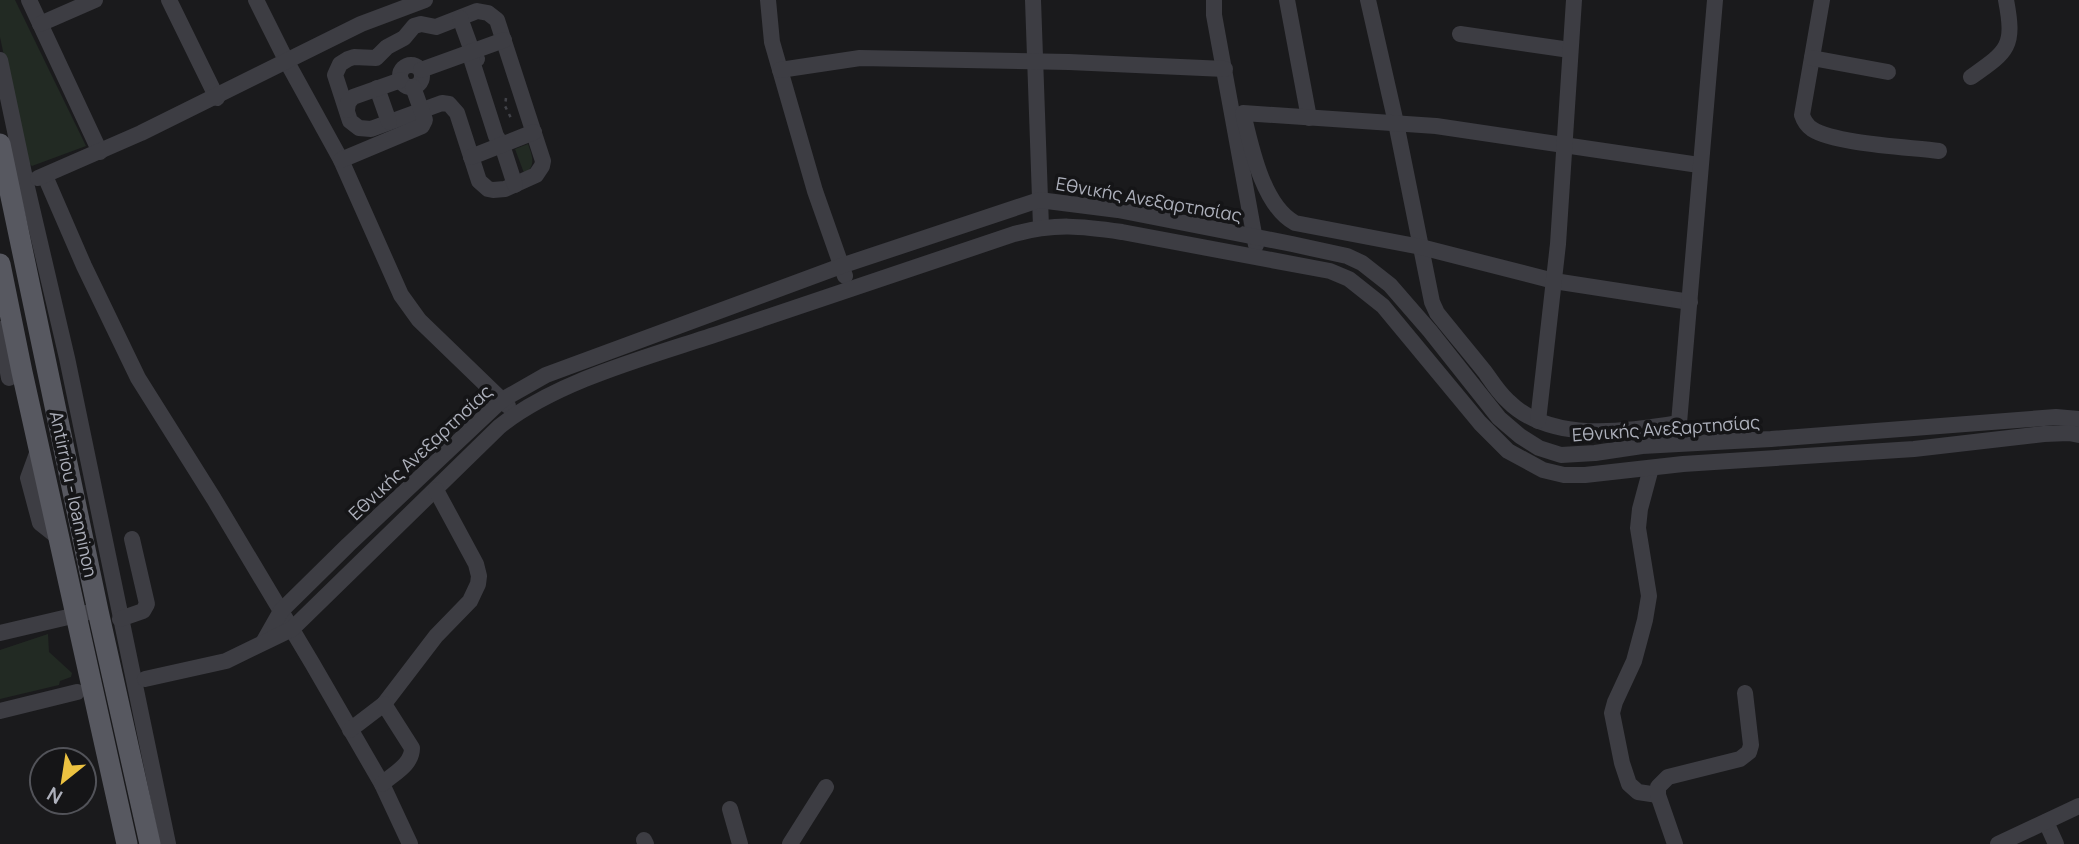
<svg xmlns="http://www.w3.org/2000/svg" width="2079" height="844" font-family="Manrope,sans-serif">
<rect width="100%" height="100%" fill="#1a1a1c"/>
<!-- green -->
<g fill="#222a23">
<path d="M0,0H15L86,146L32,166L26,160L0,37Z"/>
<path d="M528,144C532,155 537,167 524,173L515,149Z"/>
<path d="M48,634L49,652L72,673L71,677L60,681L59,685L0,699V650Z"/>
</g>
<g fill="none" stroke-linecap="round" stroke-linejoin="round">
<!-- path -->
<path stroke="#414248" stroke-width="2.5" stroke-dasharray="3.5 5" stroke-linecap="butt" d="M506,98L505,106L511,118"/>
<!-- minor -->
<g stroke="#3d3d43" stroke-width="16">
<path d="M29,0L100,152"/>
<path d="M169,0L217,98"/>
<path d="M256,0L287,62L341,160L401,295L419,320L508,406"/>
<path d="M768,0L772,42L815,191L845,276"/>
<path d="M1033,0L1041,227"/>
<path d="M1214,0V15L1256,245"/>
<path d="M1287,0L1309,118"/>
<path d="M1368,0L1396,123L1432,302L1437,313C1453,333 1469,352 1485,372C1492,382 1499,393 1508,401C1550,443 1626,432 1679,423"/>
<path d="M1822,0L1802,115C1804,121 1806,125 1812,129C1835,144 1908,147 1939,151"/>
<path d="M477,11L488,13L497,20L543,161L542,166L536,175L505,189L493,190L488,189L479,181L457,113L449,104L442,103L371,129L359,128L350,121L335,75L340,64L348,59L354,57L376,58L387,47L404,38L414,26L421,24L436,27Z"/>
<path d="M460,18L472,51L477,59"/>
<path d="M40,24L95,0"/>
<path d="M1460,34L1570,50"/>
<path d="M472,51L471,58L496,136L502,145L515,185"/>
<path d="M1812,58L1888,72"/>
<path d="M0,60L26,183L67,358L168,844"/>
<circle cx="411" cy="76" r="11"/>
<path d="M421,70L504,40"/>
<path d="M780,70L860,58L1069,62L1225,69"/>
<path d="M1971,77C2008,51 2015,47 2006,0"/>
<path d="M377,88L389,122"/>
<path d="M347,110L348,103L353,97L401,80"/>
<path d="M471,157L534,132"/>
<path d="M341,160L422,126L425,120L413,87"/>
<path d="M45,176L84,266L138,378L214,499L312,663L382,784L410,844"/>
<path d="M38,178L141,133L361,24L425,0"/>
<path d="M1690,302L1554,281L1421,247L1295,223C1263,206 1251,147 1243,113L1436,126L1699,165"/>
<path d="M0,329L9,378"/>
<path d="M1538,421L1558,244L1574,0"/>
<path d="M1679,433V423C1692,282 1702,141 1715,0"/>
<path d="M39,448L28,478L40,523L59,538"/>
<path d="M1651,468L1640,509L1638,528L1649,596L1645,620L1634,661L1615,702L1612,713L1622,763L1629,784L1638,792L1658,795"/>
<path d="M120,619L143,611L147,604L132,539"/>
<path d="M0,633L85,613"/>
<path d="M264,641L281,611L348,545L502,400L546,375L841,266L1039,200L1118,210L1292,244L1347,256L1362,263L1390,285L1430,331L1499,418L1520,436L1539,448L1561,455L1595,453L1642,446L1771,439L2056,417L2079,419"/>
<path d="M145,679L226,661L292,629L499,427C557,380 652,356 723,332C820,299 917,266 1014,234C1055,223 1081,226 1122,232L1330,271L1349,279L1383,306L1480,423L1508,451L1543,470L1564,475H1585L1683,464L1914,449L2044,434L2069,433L2079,435"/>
<path d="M384,704L436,636L470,601L478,584L479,576L476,564L436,490"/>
<path d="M0,711L77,692"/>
<path d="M350,730L384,704L412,748C412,765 394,773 382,784"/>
<path d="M730,809L740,844"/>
<path d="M2046,822L2056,844"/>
<path d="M644,840L646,844"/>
<path d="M790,844L826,787"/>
<path d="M1675,844L1658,795V787L1668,777L1740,759L1749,752L1751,745L1745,693"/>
<path d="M1998,844L2079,806"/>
</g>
<!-- major -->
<g stroke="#575860" stroke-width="21">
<path d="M0,144L98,611L150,844"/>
<path d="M0,264L22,372L127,844"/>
</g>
</g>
<g text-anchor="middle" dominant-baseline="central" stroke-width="7" stroke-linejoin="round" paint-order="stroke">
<!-- street labels -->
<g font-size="18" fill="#adb0bb" stroke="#151517">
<text transform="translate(1149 199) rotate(10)">Εθνικής Ανεξαρτησίας</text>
<text transform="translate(1666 428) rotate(-4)">Εθνικής Ανεξαρτησίας</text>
<text transform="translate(420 452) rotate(-43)">Εθνικής Ανεξαρτησίας</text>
<text transform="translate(74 494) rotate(78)">Antirriou - Ioanninon</text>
</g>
</g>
<!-- north arrow -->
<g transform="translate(63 781) rotate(210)"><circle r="33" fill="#151517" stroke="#525359" stroke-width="2"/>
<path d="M0-5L12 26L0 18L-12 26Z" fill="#ecc241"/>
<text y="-10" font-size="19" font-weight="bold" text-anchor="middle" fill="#adb0bb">N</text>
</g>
</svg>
